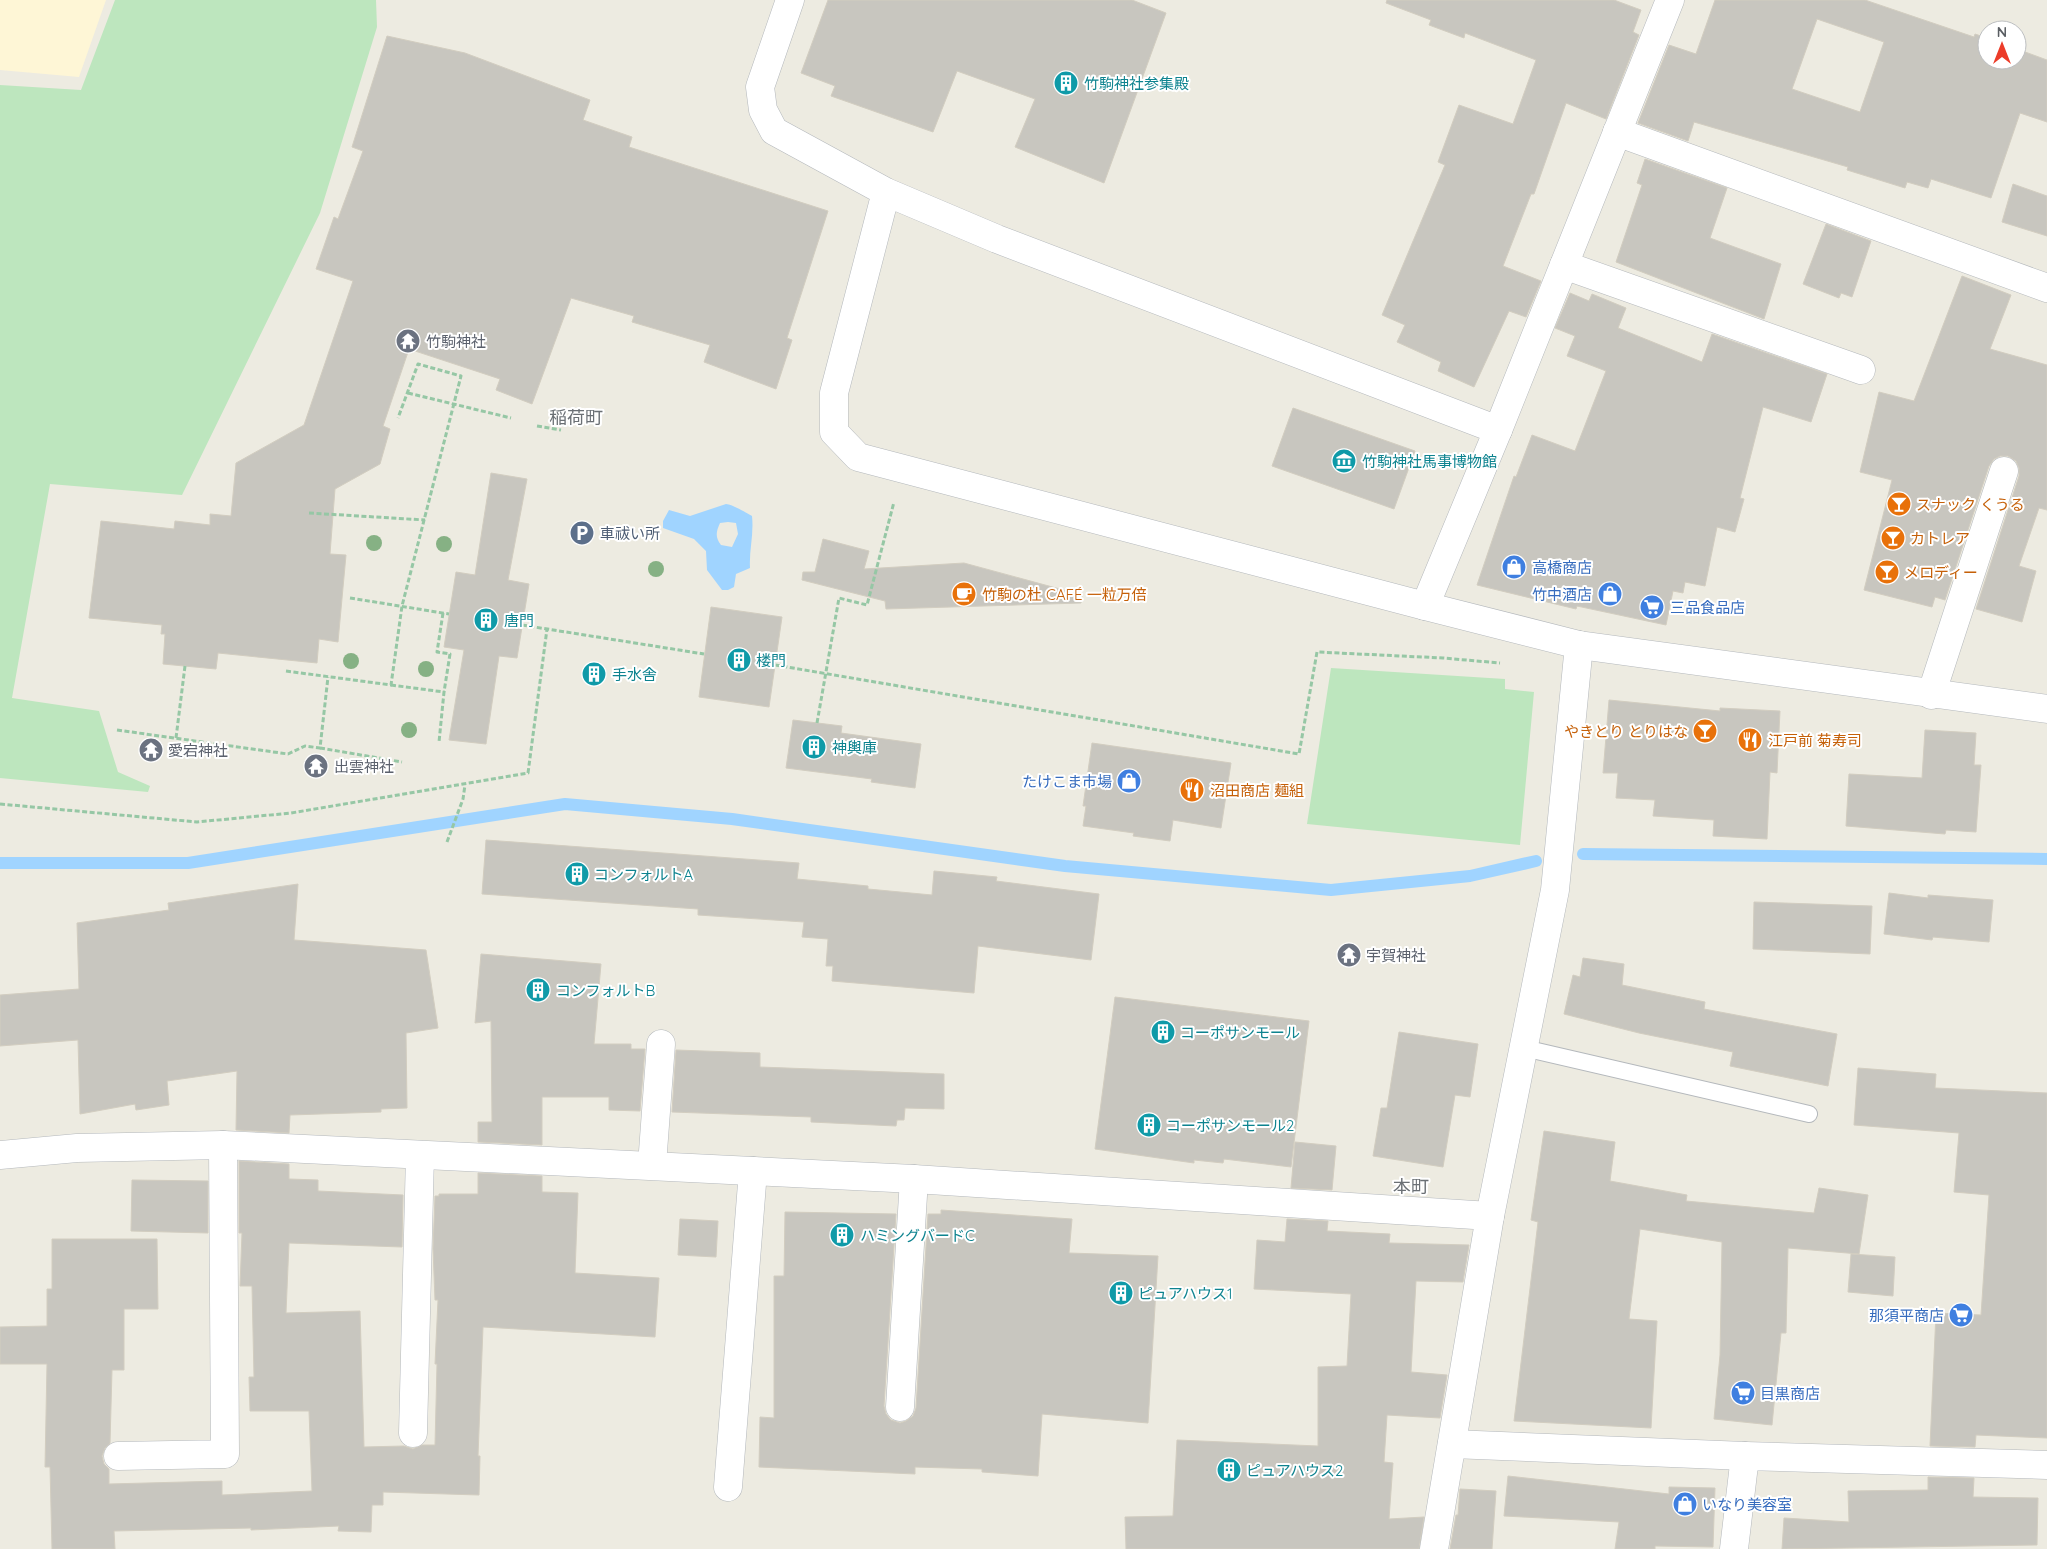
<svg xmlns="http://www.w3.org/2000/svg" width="2047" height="1549" font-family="Quicksand,'Noto Sans JP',sans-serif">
<rect width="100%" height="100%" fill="#edebe1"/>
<!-- commercial -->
<path fill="#fef6d6" d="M0,0H106L79,77L0,70Z"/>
<!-- green -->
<g fill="#bde6be">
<path d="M115,0H376L377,27L320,213L182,495L50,484L12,698L99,711L118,772L150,786L148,792L0,778V85L81,90Z"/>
<path d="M1331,668L1505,679V689L1534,692L1520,845L1307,824Z"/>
</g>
<!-- water -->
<path fill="#a0d4ff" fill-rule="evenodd" d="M726,504C731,504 747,513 752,516C754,535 749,550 750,568L736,574L734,587L728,590H722L707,570L706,551L694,539L663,528V521L669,510L690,516ZM728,522L736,523L738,534L732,547L721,545C715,537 716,532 720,523Z"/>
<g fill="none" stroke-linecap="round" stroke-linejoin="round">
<!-- stream -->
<g stroke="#a0d4ff" stroke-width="12">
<path d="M1583,854L2047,859"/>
<path d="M0,863H188L565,804L732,819L1065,866L1331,890L1470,876L1536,861"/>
</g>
</g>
<!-- building -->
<g fill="#c8c6bf" stroke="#d2cdc0" fill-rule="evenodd">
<path d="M828,0H1132L1166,13L1104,183L1015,147L1035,99L957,71L933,132L831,96L835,86L801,73Z"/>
<path d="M1387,0H1614L1641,10L1633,32L1639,35L1606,119L1566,103L1534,194H1531L1503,266L1541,281L1526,317L1509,311L1474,387L1438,371L1441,362L1397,342L1405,325L1382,315L1445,165L1438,162L1459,105L1513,124L1536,60L1465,33L1464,38L1429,25L1431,20L1386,3Z"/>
<path d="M1715,0H1865L1974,37L1975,34L1987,38V60H2017V49L2047,60V122L2020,113L1991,198L1931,179L1928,188L1907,182L1905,188L1847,170L1848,167L1694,122L1688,141L1638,123L1669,45L1696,54ZM1817,19L1884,42L1860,112L1792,89Z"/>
<path d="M387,36L465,53L590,100L583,120L632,137L629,147L828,211L787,338L792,340L776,389L704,362L710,345L632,322L634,316L571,298L532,404L496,390L500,379L409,349L383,426L390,429L380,464L335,489L330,554L346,555L338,642L319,639L317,663L218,653L216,669L163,664L165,634H161L162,625L89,618L101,521L174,529L175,521L210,525V514L231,516L236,463L304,425L353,281L316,269L334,217L338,219L363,151L352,147Z"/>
<path d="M1645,159L1727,188L1710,238L1781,264L1764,319L1616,262L1642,185L1637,183Z"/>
<path d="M2013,184L2047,196V236L2002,222Z"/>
<path d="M1826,224L1871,241L1852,297L1841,293L1839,298L1803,284Z"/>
<path d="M1962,276L2011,295L1990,349L2047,365V510L2039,508L2019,566L2036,571L2022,622L1976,609L2019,476V468L2016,461L2008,456H2000L1994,459L1989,466L1945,600L1935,597L1932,607L1864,590L1892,480L1860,472L1879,392L1914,401Z"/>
<path d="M1570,293L1589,301L1592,294L1626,308L1618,328L1702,362L1712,334L1827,374L1811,422L1763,407L1740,498L1744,499L1735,532L1717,527L1705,586L1685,582L1683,593L1673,591L1666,625L1577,606L1576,609L1477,585L1514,476L1516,477L1532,435L1575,451L1606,371L1567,356L1575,336L1555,328Z"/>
<path d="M1293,408L1415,451L1394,509L1272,466Z"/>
<path d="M491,473L527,479L508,580L529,584L517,658L499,656L486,744L449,740L464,650L444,647L456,572L475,575Z"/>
<path d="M823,539L869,551L864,569L964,563L1082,595L1081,603L886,609L885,601L802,580L803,572H815Z"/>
<path d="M711,607L782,617L769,707L699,697Z"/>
<path d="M1609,700L1720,711V708L1780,711L1777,773L1770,772L1767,839L1713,836L1714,820L1653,816L1655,800L1616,798L1618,773H1603Z"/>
<path d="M793,720L842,726L841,733L921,744L915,788L871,782L872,779L786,768Z"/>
<path d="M1925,730L1976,733L1974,765H1981L1976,832L1946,830L1945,834L1846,826L1849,774L1922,778Z"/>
<path d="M1092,743L1231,763L1221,828L1173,820L1170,841L1133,836L1134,833L1083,826L1086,806H1083Z"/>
<path d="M486,840L799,863L797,879L868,886V889L932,895L934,871L997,877L996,881L1099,894L1091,960L978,946L974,993L832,981L833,966H826L828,939L802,937L804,922L698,915V909L482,894Z"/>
<path d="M298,884L294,940L426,950L438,1028L406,1033L407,1108L381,1109V1112L290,1115L289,1133L236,1130L237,1071L167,1081L169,1105L136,1110L135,1104L80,1114L78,1040L0,1046V995L79,989L77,923L169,910L168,903Z"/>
<path d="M1889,893L1928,898V895L1993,900L1989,942L1933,937L1932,940L1884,934Z"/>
<path d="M1754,902L1872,906L1870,954L1753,949Z"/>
<path d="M481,954L601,964L594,1044H631V1049H645L640,1111L609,1110V1097H542V1145L478,1142V1122H492L491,1021L475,1023Z"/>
<path d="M1583,958L1624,964L1622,985L1705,1002L1704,1009L1837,1034L1828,1086L1730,1066L1733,1052L1639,1033L1564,1014L1573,975L1580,977Z"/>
<path d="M1115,997L1309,1021L1291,1167L1224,1159L1223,1163L1194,1160V1163L1095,1149Z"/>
<path d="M1399,1032L1478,1044L1470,1097L1455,1095L1443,1167L1373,1156L1381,1108H1387Z"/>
<path d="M676,1050L760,1053V1067L944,1074V1109L905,1108L904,1120H897L896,1126L811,1122V1117L672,1112Z"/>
<path d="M1858,1068L1936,1074L1935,1088L2047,1093V1438L1976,1435L1975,1447L1930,1446L1936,1313L1981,1315L1989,1195L1954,1192L1959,1133L1854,1125Z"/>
<path d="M1544,1131L1615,1142L1610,1181L1687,1195L1686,1201L1814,1213L1819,1188L1868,1195L1859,1254L1788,1248L1786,1333H1781L1772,1425L1714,1419L1720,1355L1722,1242L1640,1229L1629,1319L1657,1321L1651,1428L1514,1421L1538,1222L1531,1220Z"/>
<path d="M1295,1142L1336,1146L1332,1190L1291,1188Z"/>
<path d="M239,1161L289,1164V1179L318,1180V1191L403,1195L402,1247L289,1243L286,1313L360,1311L364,1447L404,1446L413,1449L422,1445H435L437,1364H435L438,1300H435L433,1249L435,1196H439V1194H478V1173L542,1176V1192L578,1193L575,1273L659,1278L655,1337L483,1327L478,1456H480L479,1495L383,1492V1505H372L371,1532L338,1531L339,1526L251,1530V1528L114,1531L115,1549H52L50,1467H45L47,1364H0V1327L47,1326V1289H52V1239H157L158,1309H124V1370H112L110,1443L105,1448L102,1456L104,1464L109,1469V1484L222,1481V1495L312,1491L309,1411H250L249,1377H254L252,1286H240L242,1233H239Z"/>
<path d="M132,1180L208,1181V1233L131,1231Z"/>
<path d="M941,1210L1072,1219L1069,1253L1158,1256L1148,1423L1042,1414L1038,1476L982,1472V1469L915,1467V1474L759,1467L760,1417L774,1418V1276H784L785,1212L896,1214L884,1406L886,1414L891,1420L900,1423L906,1421L913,1416L916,1408L928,1214H941Z"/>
<path d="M680,1219L718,1221L716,1257L678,1255Z"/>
<path d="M1287,1219L1328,1221L1327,1231L1390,1234L1389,1243L1469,1245L1463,1282L1416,1281L1411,1372L1447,1375L1440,1418L1387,1415L1384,1462L1393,1463L1389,1519L1424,1517L1419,1549H1126L1125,1517L1173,1516L1177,1440L1318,1446V1367L1347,1366L1351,1294L1254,1289L1257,1240L1285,1242Z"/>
<path d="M1851,1254L1895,1257L1893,1296L1848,1292Z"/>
<path d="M1508,1476L1669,1494V1487L1715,1488L1713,1547L1655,1546V1549H1615L1619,1522L1504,1516Z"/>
<path d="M1928,1477L1974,1478L1973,1497L2038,1498L2037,1545L1782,1549L1784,1518L1849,1522L1848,1491L1928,1490Z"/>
<path d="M1460,1489L1496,1491L1492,1549H1450L1456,1515H1458Z"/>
</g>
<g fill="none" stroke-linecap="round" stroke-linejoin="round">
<defs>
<path id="service" d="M1524,1048L1809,1114"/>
<g id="minor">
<path d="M790,0L760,87L763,110L774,131L886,192L997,239L1498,430L1425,606L858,457L834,432V393L886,192"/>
<path d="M1617,132L2047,288"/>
<path d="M1564,265L1861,370"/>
<path d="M1931,695L2004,471"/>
<path d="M0,1155L77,1148L223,1145L914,1179L1490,1216"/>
<path d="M652,1165L661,1044"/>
<path d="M900,1407L914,1179"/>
<path d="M413,1433L420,1155"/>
<path d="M1452,1444L1745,1456"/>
<path d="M118,1456L225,1454L223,1145"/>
<path d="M728,1487L753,1171"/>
<path d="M1434,1549L1490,1216L1555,890L1579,645"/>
</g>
<g id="tertiary">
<path d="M1498,430L1670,0"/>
<path d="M1425,606L1579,645L2047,709"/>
<path d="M1734,1549L1745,1456L2047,1465"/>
</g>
</defs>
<!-- service casing -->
<use href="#service" stroke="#b4b8bc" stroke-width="18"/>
<!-- minor casing -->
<use href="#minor" stroke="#b4b8bc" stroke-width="29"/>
<!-- tertiary casing -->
<use href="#tertiary" stroke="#b4b8bc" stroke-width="29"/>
<!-- path -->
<g stroke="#96c7a5" stroke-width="3" stroke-dasharray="5 2.5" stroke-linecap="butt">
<path d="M408,393L511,418"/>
<path d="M537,426L561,430"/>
<path d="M309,513L425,520"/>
<path d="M350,598L449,614"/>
<path d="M443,613L437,652L450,654L444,692"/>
<path d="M522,625L704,654"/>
<path d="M775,665L1299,754L1317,652L1443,658L1500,663"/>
<path d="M286,671L391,685L402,606L461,376L418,364L398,418"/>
<path d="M391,685L444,692L439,742"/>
<path d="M817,723L839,598L867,605L894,502"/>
<path d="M117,730L288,754L305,746L320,748L328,677"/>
<path d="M176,738L185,666"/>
<path d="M320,748L402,762"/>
<path d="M0,804L197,822L291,813L528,773L547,629"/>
<path d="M447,842L463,799L465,785"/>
</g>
<!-- service -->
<use href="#service" stroke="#fff" stroke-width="16"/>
<!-- minor -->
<use href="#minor" stroke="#fff" stroke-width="28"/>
<!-- tertiary -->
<use href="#tertiary" stroke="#fff" stroke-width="28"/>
</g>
<!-- trees -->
<g fill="#86b184">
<circle cx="374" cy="543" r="8"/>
<circle cx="444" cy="544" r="8"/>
<circle cx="656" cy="569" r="8"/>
<circle cx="351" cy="661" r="8"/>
<circle cx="426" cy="669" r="8"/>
<circle cx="409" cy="730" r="8"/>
</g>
<!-- icons -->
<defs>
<symbol id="building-disc" viewBox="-11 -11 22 22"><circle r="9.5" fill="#0f9aa8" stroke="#fff"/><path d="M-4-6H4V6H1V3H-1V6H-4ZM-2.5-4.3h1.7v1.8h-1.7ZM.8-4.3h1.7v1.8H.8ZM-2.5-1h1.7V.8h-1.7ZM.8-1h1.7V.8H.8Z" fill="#fff"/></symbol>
<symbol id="temple-disc" viewBox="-11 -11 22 22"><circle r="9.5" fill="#6b7280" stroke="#fff"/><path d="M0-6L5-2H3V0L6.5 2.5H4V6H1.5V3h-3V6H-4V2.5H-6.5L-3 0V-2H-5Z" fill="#fff"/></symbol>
<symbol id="museum-disc" viewBox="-11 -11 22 22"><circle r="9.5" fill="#0f9aa8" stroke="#fff"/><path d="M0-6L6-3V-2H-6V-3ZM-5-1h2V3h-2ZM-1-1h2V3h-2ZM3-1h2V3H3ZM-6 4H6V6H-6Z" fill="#fff"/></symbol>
<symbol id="bar-disc" viewBox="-11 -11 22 22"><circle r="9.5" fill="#e8710a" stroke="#fff"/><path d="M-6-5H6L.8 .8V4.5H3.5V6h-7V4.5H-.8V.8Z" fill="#fff"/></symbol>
<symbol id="parking-disc" viewBox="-11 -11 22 22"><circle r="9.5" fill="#5c6f8a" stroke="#fff"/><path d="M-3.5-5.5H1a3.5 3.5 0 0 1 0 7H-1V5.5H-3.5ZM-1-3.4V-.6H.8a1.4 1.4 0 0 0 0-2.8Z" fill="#fff"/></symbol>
<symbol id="shop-disc" viewBox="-11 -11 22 22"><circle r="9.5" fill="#3f7fe0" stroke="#fff"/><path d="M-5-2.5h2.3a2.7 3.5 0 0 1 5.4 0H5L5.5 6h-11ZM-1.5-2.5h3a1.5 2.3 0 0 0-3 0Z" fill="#fff"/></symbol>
<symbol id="cafe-disc" viewBox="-11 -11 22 22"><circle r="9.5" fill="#e8710a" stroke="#fff"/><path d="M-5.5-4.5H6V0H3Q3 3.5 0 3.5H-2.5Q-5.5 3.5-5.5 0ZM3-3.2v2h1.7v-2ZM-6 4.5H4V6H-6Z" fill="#fff"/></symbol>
<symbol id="supermarket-disc" viewBox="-11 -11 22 22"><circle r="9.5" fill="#3f7fe0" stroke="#fff"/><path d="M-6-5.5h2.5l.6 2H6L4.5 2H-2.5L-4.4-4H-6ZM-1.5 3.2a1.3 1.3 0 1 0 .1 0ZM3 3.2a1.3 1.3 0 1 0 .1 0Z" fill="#fff"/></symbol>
<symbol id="restaurant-disc" viewBox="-11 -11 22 22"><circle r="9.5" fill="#e8710a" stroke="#fff"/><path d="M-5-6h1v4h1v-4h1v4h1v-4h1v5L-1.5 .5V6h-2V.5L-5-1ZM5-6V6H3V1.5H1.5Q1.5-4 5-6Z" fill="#fff"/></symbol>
</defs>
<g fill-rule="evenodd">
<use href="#building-disc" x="1052" y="69" width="28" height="28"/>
<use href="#temple-disc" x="394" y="327" width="28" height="28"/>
<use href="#museum-disc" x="1330" y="447" width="28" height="28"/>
<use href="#bar-disc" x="1885" y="490" width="28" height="28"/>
<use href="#parking-disc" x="568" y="519" width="28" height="28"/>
<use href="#bar-disc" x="1879" y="524" width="28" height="28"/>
<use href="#shop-disc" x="1500" y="553" width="28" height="28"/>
<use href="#bar-disc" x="1873" y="558" width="28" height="28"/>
<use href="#cafe-disc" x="950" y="580" width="28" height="28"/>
<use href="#shop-disc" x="1596" y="580" width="28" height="28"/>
<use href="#supermarket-disc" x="1638" y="593" width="28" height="28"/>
<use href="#building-disc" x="472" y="606" width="28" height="28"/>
<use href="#building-disc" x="725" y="646" width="28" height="28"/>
<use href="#building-disc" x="580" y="660" width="28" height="28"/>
<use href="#bar-disc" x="1691" y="717" width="28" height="28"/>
<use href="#restaurant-disc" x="1736" y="726" width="28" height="28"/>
<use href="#building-disc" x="800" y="733" width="28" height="28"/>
<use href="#temple-disc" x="137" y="736" width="28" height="28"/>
<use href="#temple-disc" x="302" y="752" width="28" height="28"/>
<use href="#shop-disc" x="1115" y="767" width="28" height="28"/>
<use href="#restaurant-disc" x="1178" y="776" width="28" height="28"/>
<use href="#building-disc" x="563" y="860" width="28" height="28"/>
<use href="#temple-disc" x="1335" y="941" width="28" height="28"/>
<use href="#building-disc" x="524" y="976" width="28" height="28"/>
<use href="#building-disc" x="1149" y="1018" width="28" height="28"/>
<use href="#building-disc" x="1135" y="1111" width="28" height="28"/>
<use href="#building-disc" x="828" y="1221" width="28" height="28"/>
<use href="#building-disc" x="1107" y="1279" width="28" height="28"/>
<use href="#supermarket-disc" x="1947" y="1301" width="28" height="28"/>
<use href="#supermarket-disc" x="1729" y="1379" width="28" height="28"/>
<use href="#building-disc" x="1215" y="1456" width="28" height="28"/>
<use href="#shop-disc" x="1671" y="1490" width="28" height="28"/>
</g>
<g text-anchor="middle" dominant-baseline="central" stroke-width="4" stroke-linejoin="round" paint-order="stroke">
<!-- culture labels -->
<g font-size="15" fill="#0d838f" stroke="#fff" text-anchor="start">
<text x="1084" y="83">竹駒神社参集殿</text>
<text x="1362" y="461">竹駒神社馬事博物館</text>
<text x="504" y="620">唐門</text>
<text x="756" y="660">楼門</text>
<text x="612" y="674">手水舎</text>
<text x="832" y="747">神輿庫</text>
<text x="594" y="874">コンフォルトA</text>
<text x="556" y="990">コンフォルトB</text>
<text x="1180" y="1032">コーポサンモール</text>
<text x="1166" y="1125">コーポサンモール2</text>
<text x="860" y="1235">ハミングバードC</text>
<text x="1138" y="1293">ピュアハウス1</text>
<text x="1246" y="1470">ピュアハウス2</text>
</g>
<!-- worship labels -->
<g font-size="15" fill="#5b616d" stroke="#fff" text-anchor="start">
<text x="426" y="341">竹駒神社</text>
<text x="168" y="750">愛宕神社</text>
<text x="334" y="766">出雲神社</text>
<text x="1366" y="955">宇賀神社</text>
</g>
<!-- food labels -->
<g font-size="15" fill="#c56008" stroke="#fff" text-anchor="start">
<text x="1916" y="504">スナック くうる</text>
<text x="1910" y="538">カトレア</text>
<text x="1904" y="572">メロディー</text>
<text x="982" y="594">竹駒の杜 CAFÉ 一粒万倍</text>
<text x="1688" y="731" text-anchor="end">やきとり とりはな</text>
<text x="1768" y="740">江戸前 菊寿司</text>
<text x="1210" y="790">沼田商店 麺組</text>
</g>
<!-- service labels -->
<g font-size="15" fill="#4e5e75" stroke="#fff" text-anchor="start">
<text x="600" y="533">車祓い所</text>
</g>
<!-- shop labels -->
<g font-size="15" fill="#366cbe" stroke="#fff" text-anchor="start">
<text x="1532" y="567">高橋商店</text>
<text x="1592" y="594" text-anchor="end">竹中酒店</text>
<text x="1670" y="607">三品食品店</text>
<text x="1112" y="781" text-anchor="end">たけこま市場</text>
<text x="1944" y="1315" text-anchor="end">那須平商店</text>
<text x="1760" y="1393">目黒商店</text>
<text x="1702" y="1504">いなり美容室</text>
</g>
<!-- quarter labels -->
<g font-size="18" fill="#6b7075" stroke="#fff">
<text x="576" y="417">稲荷町</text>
<text x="1411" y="1186">本町</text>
</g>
</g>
<!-- north arrow -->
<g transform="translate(2002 45)"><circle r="24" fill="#ffffff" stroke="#bdbfc1"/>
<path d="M0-4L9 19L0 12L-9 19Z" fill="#ec3c29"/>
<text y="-8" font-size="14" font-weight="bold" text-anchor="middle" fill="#5a5e63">N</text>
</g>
</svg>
